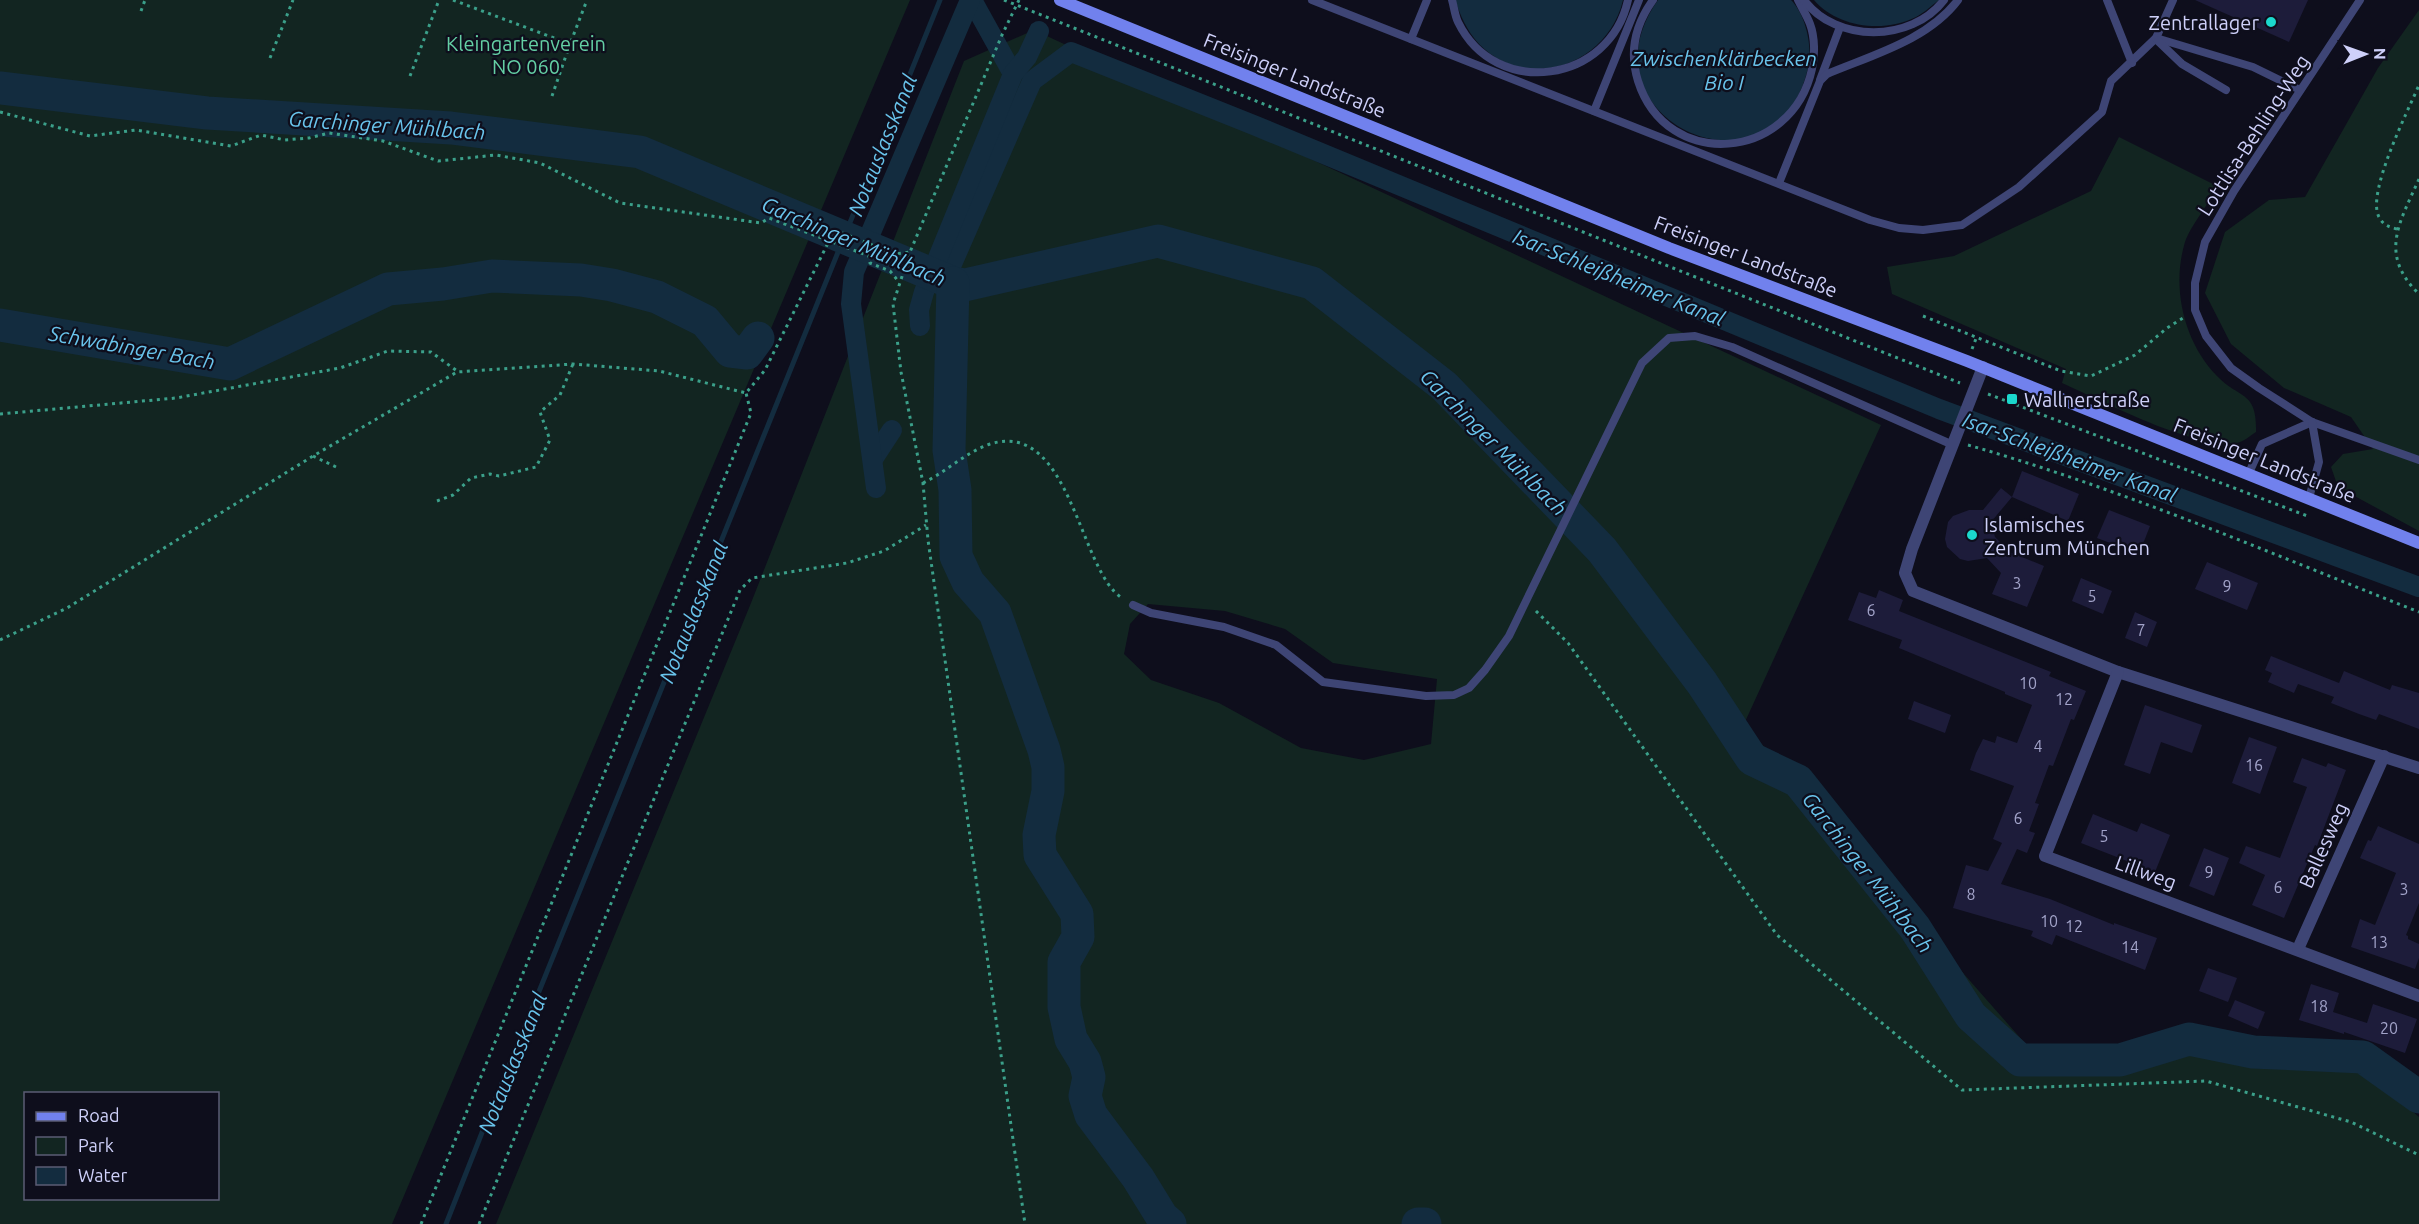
<svg xmlns="http://www.w3.org/2000/svg" width="2419" height="1224" font-family="Ubuntu,sans-serif">
<rect width="100%" height="100%" fill="#0e0e1c"/>
<!-- green -->
<g fill="#122521" fill-rule="evenodd">
<path d="M0,0H910L392,1224H0ZM26,1094H218V1198H26Z"/>
<path d="M2419,10V531L2338,487L2331,467L2343,454L2373,449L2351,417L2284,388L2231,344L2205,293L2225,232L2269,200L2305,197L2378,68Z"/>
<path d="M1034,30L1881,425L1744,724L2037,1057L2339,1046L2419,1117V1224H496L751,603L964,61ZM1148,604L1225,611L1285,629L1333,663L1437,679L1431,744L1364,760L1301,748L1219,703L1151,680L1124,654L1130,624Z"/>
<path d="M2119,137L2219,187C2210,201 2190,227 2185,242C2171,288 2184,342 2217,376C2240,400 2257,390 2256,432C2250,436 2243,442 2236,443C2191,448 2105,402 2062,383L2066,369L1892,294L1887,267L1954,256L2091,191Z"/>
</g>
<!-- water -->
<g fill="#132c3f">
<path d="M1455,0H1623C1608,64 1528,94 1479,44C1467,31 1461,17 1455,0Z"/>
<path d="M1658,0H1791C1806,15 1813,48 1808,68C1775,210 1574,119 1658,0Z"/>
<path d="M1814,0H1939C1932,5 1924,13 1916,17C1884,33 1838,28 1814,0Z"/>
</g>
<g fill="none" stroke-linecap="round" stroke-linejoin="round">
<!-- stream -->
<g stroke="#132c3f" stroke-width="5">
<path d="M860,259H871L879,254"/>
<path d="M918,269V281L924,292"/>
<path d="M446,1224L485,1125L940,0"/>
</g>
<!-- canal -->
<g stroke="#132c3f" stroke-width="20">
<path d="M972,0L1013,74"/>
<path d="M945,280L1032,81L1071,52L1256,126L1939,409L2419,587"/>
<path d="M920,326L919,310L924,292L1013,74L1027,57L1039,31"/>
<path d="M873,459L892,430"/>
<path d="M876,488L851,304L854,272L970,0"/>
</g>
<!-- river -->
<g stroke="#132c3f" stroke-width="33">
<path d="M0,88L207,113L451,128L640,152L953,283L965,285L1158,241L1312,283L1444,386L1602,550L1702,683L1752,759L1798,781L1915,928L1971,1016L2020,1060H2120L2189,1039L2253,1052L2363,1057L2419,1097"/>
<path d="M953,283L949,450L955,490L956,556L968,582L995,613L1044,750L1048,767V791L1039,835L1040,855L1077,914L1078,937L1064,962V1007L1071,1039L1085,1062L1089,1077L1085,1096L1091,1115L1138,1178L1162,1217L1170,1224"/>
<path d="M0,325L230,364L388,289L443,284L492,276L581,280L612,285L657,297L705,321L730,351L747,353L758,338"/>
<path d="M1418,1224H1425"/>
</g>
</g>
<!-- building -->
<g fill="#1d1c3a">
<path d="M2195,0H2308L2289,42Z"/>
<path d="M2022,471L2079,494L2068,521L2012,497Z"/>
<path d="M2001,488L2012,497L1991,522L1995,537L2010,552L2044,566L2027,607L1992,594L2001,573L1987,558L1968,561L1960,559L1947,547L1945,539L1948,522L1953,516L1969,510H1983Z"/>
<path d="M2109,510L2150,526L2139,554L2097,538Z"/>
<path d="M2207,562L2258,583L2247,610L2195,589Z"/>
<path d="M2081,578L2112,591L2103,614L2072,601Z"/>
<path d="M1879,590L1903,600L1899,611L2051,672L2049,676L2086,691L2074,720L2071,719L2053,766L2049,765L2035,803L2039,804L2029,831L2035,833L2027,853L2017,849L2001,884L2050,899L2114,925V923L2157,938L2145,970L2056,935L2052,945L2031,936L2033,931L1953,908L1966,865L1988,871L2002,843L1993,839L2014,786L1970,770L1976,753L1983,739L1995,743L1997,736L2017,743L2032,705L2005,694V692L1899,648L1902,640L1848,620L1859,592L1876,598Z"/>
<path d="M2135,612L2157,622L2147,647L2125,638Z"/>
<path d="M2271,656L2339,683L2344,671L2390,690L2392,685L2419,693V729L2379,714L2376,720L2359,714L2331,703L2334,697L2298,684L2294,693L2268,682L2272,673L2265,670Z"/>
<path d="M1914,701L1951,715L1945,733L1908,719Z"/>
<path d="M2145,705L2202,725L2192,753L2161,742L2150,774L2124,765Z"/>
<path d="M2249,737L2277,747L2260,794L2232,783Z"/>
<path d="M2302,758L2326,767L2328,763L2346,770L2317,846L2315,845L2284,918L2252,905L2265,875L2239,863L2246,846L2280,858L2307,787L2293,782Z"/>
<path d="M2093,814L2137,832L2141,823L2170,835L2155,872L2081,843Z"/>
<path d="M2378,826L2419,844V903L2406,935L2408,936V939L2419,944V958L2415,969L2351,947L2360,919L2375,925L2396,873L2360,858L2368,840L2371,841Z"/>
<path d="M2204,848L2229,858L2214,896L2189,886Z"/>
<path d="M2208,968L2237,978L2228,1002L2199,991Z"/>
<path d="M2311,984L2339,993L2333,1012L2367,1023L2373,1004L2417,1019L2405,1053L2344,1032V1034L2299,1020Z"/>
<path d="M2235,1000L2265,1012L2258,1029L2228,1016Z"/>
</g>
<g fill="none" stroke-linecap="round" stroke-linejoin="round">
<!-- path -->
<g stroke="#3ba08a" stroke-width="3" stroke-dasharray="3 4.5" stroke-linecap="butt">
<path d="M453,0L570,44L587,0"/>
<path d="M1004,0L1960,383"/>
<path d="M1019,0L1002,35L910,252L893,304L901,372L923,483L928,540L1025,1224"/>
<path d="M141,11L145,0"/>
<path d="M270,58L293,0"/>
<path d="M410,76L439,0"/>
<path d="M552,96L570,44"/>
<path d="M0,112L90,136L136,130L231,146L261,135L285,140L309,138L329,133L383,141L438,161L496,155L540,163L620,203L761,223L769,218L869,256L870,263L890,271L899,282"/>
<path d="M2419,179C2400,222 2378,254 2419,294"/>
<path d="M2397,229C2389,227 2383,225 2379,217C2366,193 2408,111 2419,85"/>
<path d="M835,230L895,254L910,252"/>
<path d="M1923,316L2061,371L2091,376L2135,355L2167,328L2183,318"/>
<path d="M1972,349L1977,336"/>
<path d="M1988,394L2310,517"/>
<path d="M0,414L176,398L340,368L388,351L431,352L457,371"/>
<path d="M1968,445C2122,489 2270,553 2419,612"/>
<path d="M313,456L336,467"/>
<path d="M923,483C946,472 966,452 990,444C1071,419 1079,571 1122,598"/>
<path d="M437,501L453,495L471,478L490,474L499,476L536,467L550,440L540,412L560,395L573,364"/>
<path d="M1536,611L1568,643L1777,935L1962,1090L2206,1081L2351,1122L2419,1155"/>
<path d="M0,640L67,608L313,456L457,372L573,364L659,371L746,393L765,370L829,241"/>
<path d="M421,1224L751,413L746,393"/>
<path d="M479,1224L740,590L752,578L847,563L884,551L926,525"/>
</g>
<!-- service -->
<g stroke="#3e4575" stroke-width="8">
<path d="M1312,0L1870,220L1899,228L1923,230L1962,225L2019,187L2102,112L2111,81L2156,38L2173,0"/>
<path d="M1452,0C1454,7 1455,16 1458,22C1496,100 1610,83 1628,0"/>
<path d="M1653,0C1635,25 1629,52 1638,81C1667,172 1792,161 1812,69C1815,56 1815,37 1810,24C1807,16 1802,8 1798,0"/>
<path d="M1804,0C1836,43 1911,43 1944,0"/>
<path d="M2107,0L2132,63"/>
<path d="M2360,0L2234,191L2205,242L2195,283V310L2206,336L2231,368L2259,388L2312,422L2419,460"/>
<path d="M2156,38L2253,67L2300,90"/>
<path d="M1411,39L1427,0"/>
<path d="M2158,41L2182,64L2226,90"/>
<path d="M1820,80L1840,27"/>
<path d="M1594,111L1639,0"/>
<path d="M1779,183L1820,81L1827,74C1872,55 1928,40 1958,0"/>
<path d="M2248,475L2262,444L2312,422"/>
<path d="M2309,498L2319,462L2312,422"/>
<path d="M1133,605L1151,613L1224,627L1276,645L1323,682L1426,696L1454,695L1469,688L1485,670L1509,636L1642,363L1669,338L1695,336L1732,347L1953,445"/>
</g>
<!-- minor -->
<g stroke="#3e4575" stroke-width="12">
<path d="M1983,367L1912,549L1905,573L1913,591L2118,672L2419,768"/>
<path d="M2118,672L2045,856L2419,996"/>
<path d="M2298,949L2384,756"/>
</g>
<!-- secondary -->
<path stroke="#7181ed" stroke-width="12" d="M1060,0L1669,248L1967,361L2419,543"/>
</g>
<!-- markers -->
<g fill="#1bd8cd" stroke="#0e0e1c" stroke-width="2">
<circle cx="2271" cy="22" r="6"/>
<rect x="2006" y="393" width="12" height="12" rx="3"/>
<circle cx="1972" cy="535" r="6"/>
</g>
<g text-anchor="middle" dominant-baseline="central" stroke-width="4.5" stroke-linejoin="round" paint-order="stroke">
<!-- number labels -->
<g font-size="16" fill="#a2a3c9">
<text x="2017" y="583">3</text>
<text x="2227" y="586">9</text>
<text x="2092" y="596">5</text>
<text x="1871" y="610">6</text>
<text x="2141" y="630">7</text>
<text x="2028" y="683">10</text>
<text x="2064" y="699">12</text>
<text x="2038" y="746">4</text>
<text x="2254" y="765">16</text>
<text x="2018" y="818">6</text>
<text x="2104" y="836">5</text>
<text x="2209" y="872">9</text>
<text x="2278" y="887">6</text>
<text x="2404" y="889">3</text>
<text x="1971" y="894">8</text>
<text x="2049" y="921">10</text>
<text x="2074" y="926">12</text>
<text x="2379" y="942">13</text>
<text x="2130" y="947">14</text>
<text x="2319" y="1006">18</text>
<text x="2389" y="1028">20</text>
</g>
<!-- poi labels -->
<g font-size="20" fill="#ced0f9" stroke="#0e0e1c" text-anchor="start">
<text x="2259" y="22" text-anchor="end">Zentrallager</text>
<text x="2024" y="399">Wallnerstraße</text>
<text x="1984" y="524">Islamisches<tspan x="1984" dy="23">Zentrum München</tspan></text>
</g>
<!-- park labels -->
<g font-size="20" fill="#64cfa4" stroke="#0e0e1c">
<text x="526" y="43">Kleingartenverein<tspan x="526" dy="23">NO 060</tspan></text>
</g>
<!-- street labels -->
<g font-size="20" fill="#ced0f9" stroke="#0e0e1c">
<text transform="translate(1295 75) rotate(22)">Freisinger Landstraße</text>
<text transform="translate(2253 135) rotate(-57)">Lottlisa-Behling-Weg</text>
<text transform="translate(1746 256) rotate(21)">Freisinger Landstraße</text>
<text transform="translate(2265 460) rotate(22)">Freisinger Landstraße</text>
<text transform="translate(2323 845) rotate(-66)">Ballesweg</text>
<text transform="translate(2146 872) rotate(20)">Lillweg</text>
</g>
<!-- water labels -->
<g font-size="21" font-style="italic" fill="#69c4ec" stroke="#0e0e1c">
<text x="1724" y="58">Zwischenklärbecken<tspan x="1724" dy="24">Bio I</tspan></text>
<text transform="translate(387 125) rotate(4)">Garchinger Mühlbach</text>
<text transform="translate(882 145) rotate(-68)">Notauslasskanal</text>
<text transform="translate(854 241) rotate(23)">Garchinger Mühlbach</text>
<text transform="translate(1619 277) rotate(22)">Isar-Schleißheimer Kanal</text>
<text transform="translate(132 347) rotate(10)">Schwabinger Bach</text>
<text transform="translate(1494 442) rotate(45)">Garchinger Mühlbach</text>
<text transform="translate(2070 457) rotate(20)">Isar-Schleißheimer Kanal</text>
<text transform="translate(693 612) rotate(-68)">Notauslasskanal</text>
<text transform="translate(1868 872) rotate(52)">Garchinger Mühlbach</text>
<text transform="translate(512 1063) rotate(-68)">Notauslasskanal</text>
</g>
</g>
<!-- legend -->
<rect x="24" y="1092" width="195" height="108" fill="#0e0e1c" stroke="#5b5c74" stroke-width="1.5"/>
<rect x="36" y="1112" width="30" height="9" fill="#7181ed" stroke="#5b5c74" stroke-width="1.5"/>
<text x="78" y="1122" font-size="18" fill="#ced0f9">Road</text>
<rect x="36" y="1137" width="30" height="18" fill="#122521" stroke="#5b5c74" stroke-width="1.5"/>
<text x="78" y="1152" font-size="18" fill="#ced0f9">Park</text>
<rect x="36" y="1167" width="30" height="18" fill="#132c3f" stroke="#5b5c74" stroke-width="1.5"/>
<text x="78" y="1182" font-size="18" fill="#ced0f9">Water</text>
<!-- north arrow -->
<g transform="translate(2365 54) rotate(89)" stroke="#0e0e1c" stroke-width="4.5" paint-order="stroke">
<path d="M0-4.5L10 22L0 15L-10 22Z" fill="#ced0f9"/>
<text y="-9" font-size="16" font-weight="bold" text-anchor="middle" fill="#ced0f9">N</text>
</g>
</svg>
